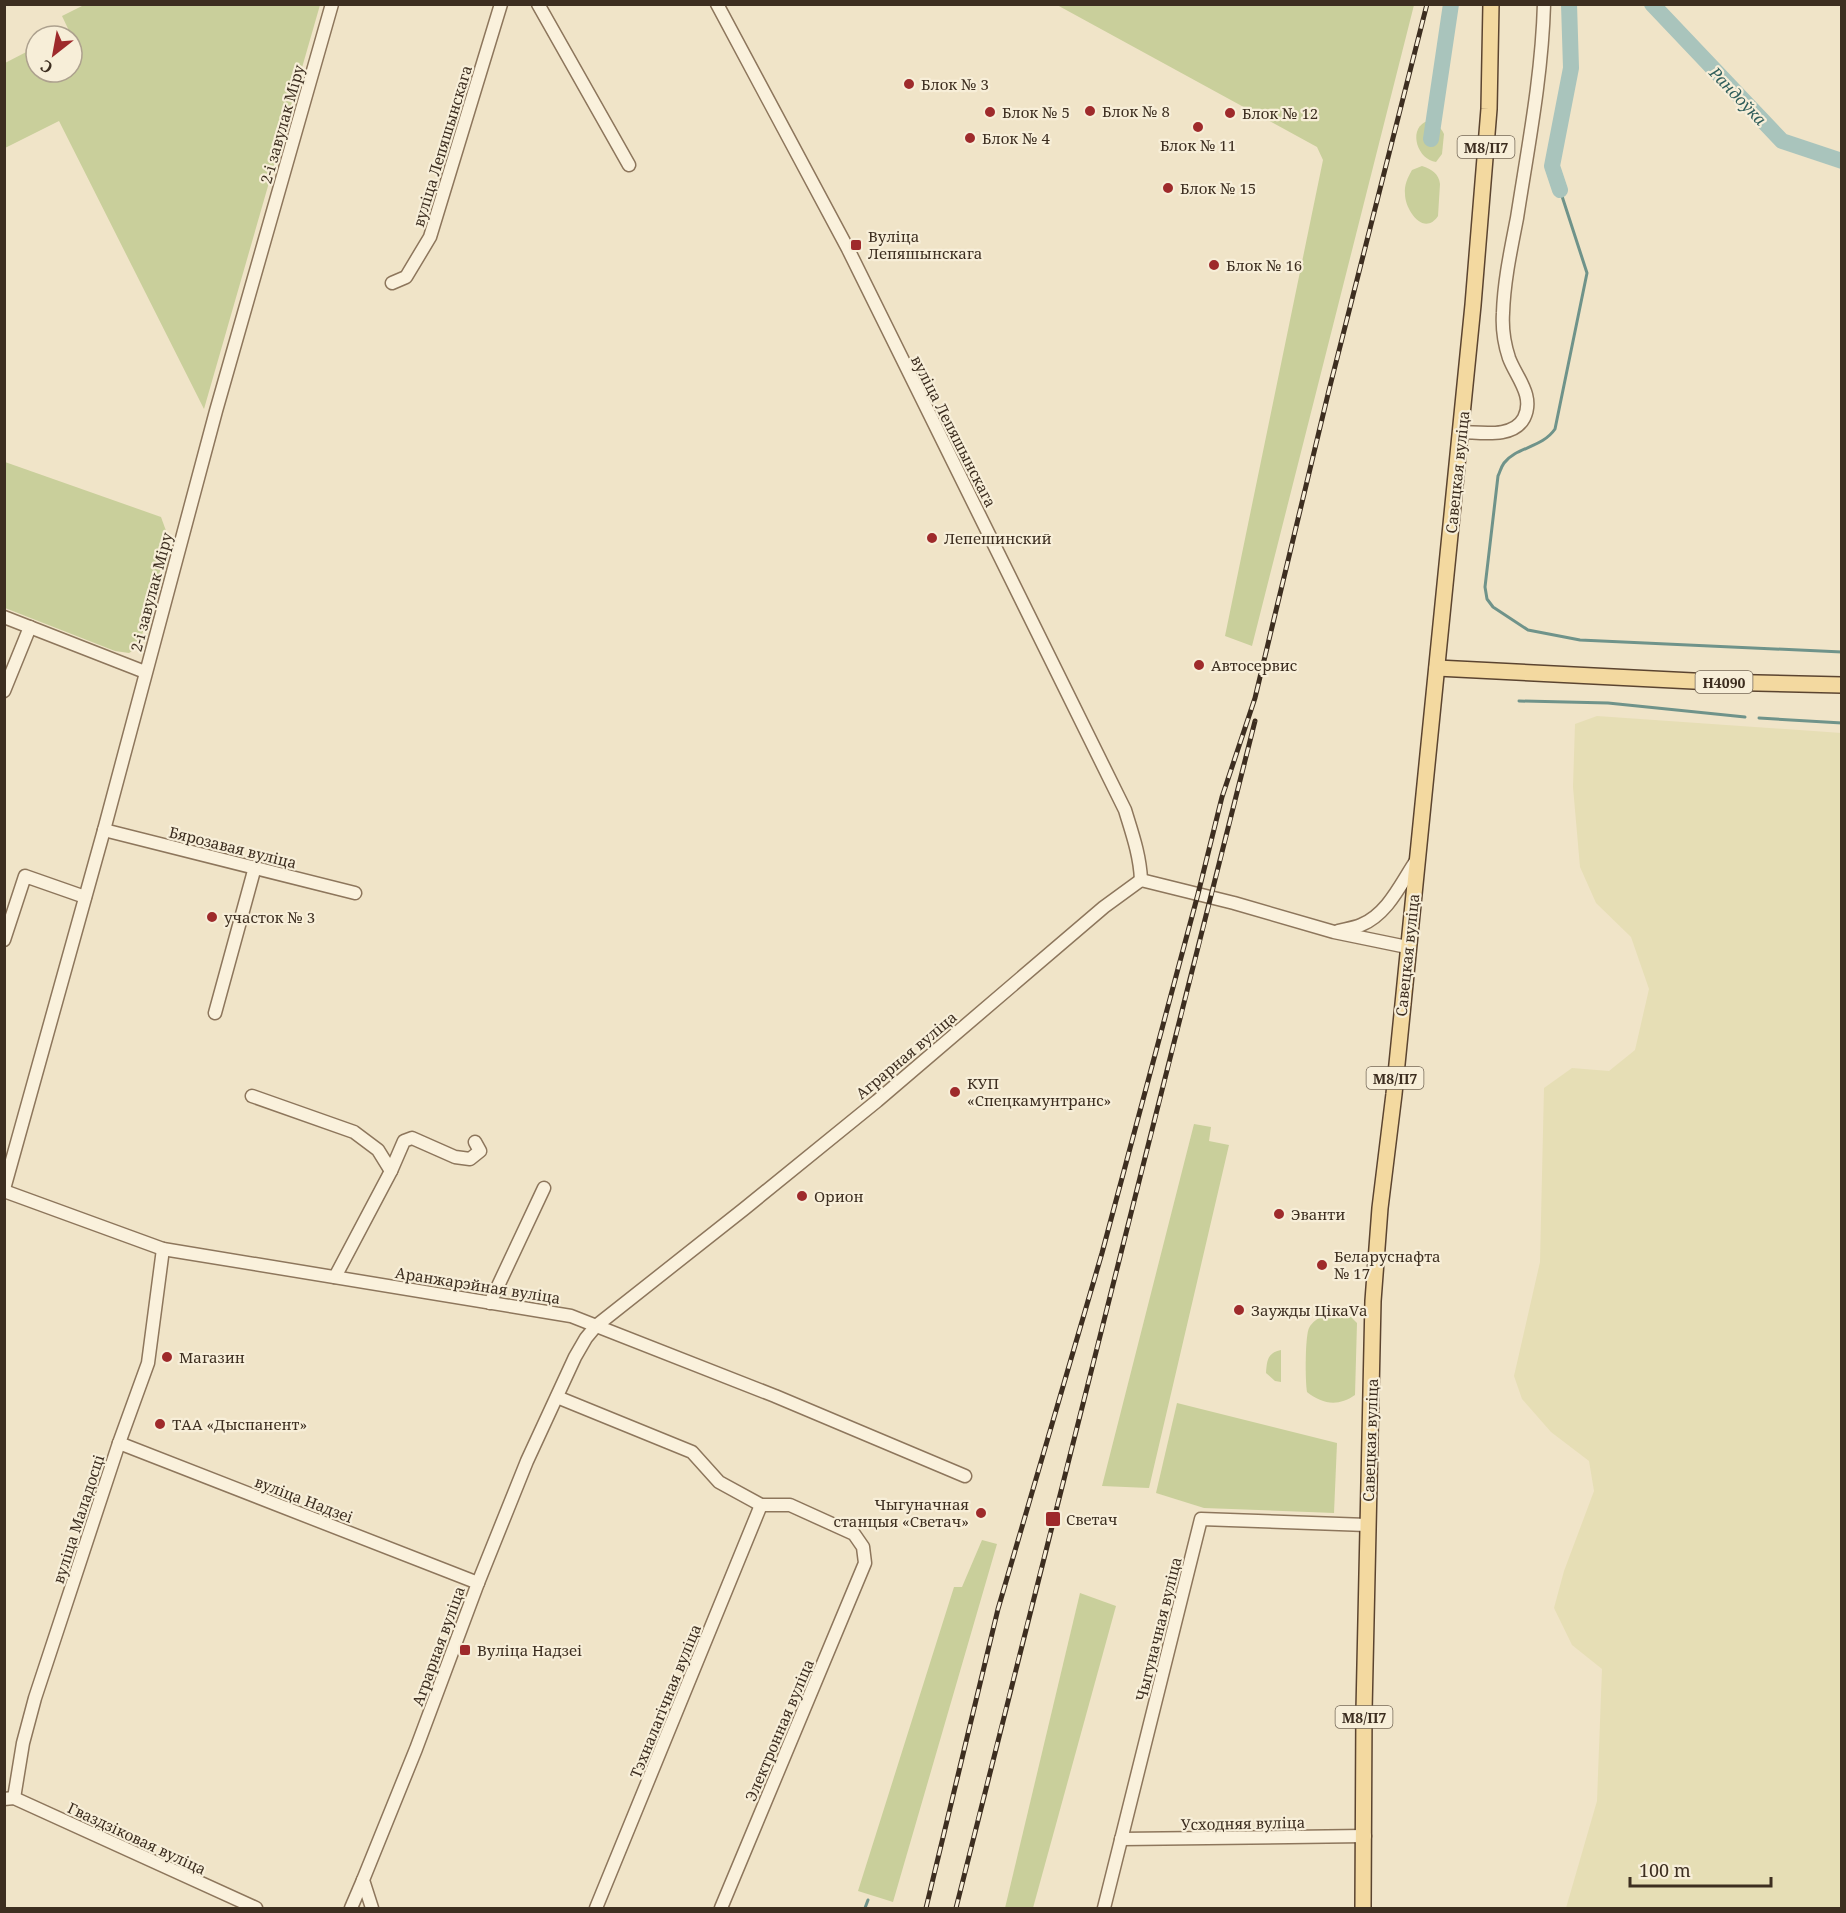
<svg xmlns="http://www.w3.org/2000/svg" width="1846" height="1913" font-family="'Noto Serif',serif">
<rect width="100%" height="100%" fill="#f0e4c8"/>
<!-- farmland -->
<path fill="#e6deb5" d="M1597,716L1841,733V1908H1566L1597,1801L1602,1669L1572,1645L1554,1608L1564,1571L1594,1491L1589,1461L1551,1432L1522,1399L1514,1376L1540,1262L1544,1088L1572,1068L1609,1071L1635,1050L1649,989L1631,937L1596,903L1580,867L1573,787L1575,724Z"/>
<!-- green -->
<g fill="#c9cf9b">
<path d="M84,5H320L204,409L59,121L5,148V63L36,47V72H72V37L62,16Z"/>
<path d="M1057,5H1414L1252,646L1225,636L1323,160L1317,147Z"/>
<path d="M1425,122C1434,121 1440,126 1444,134L1442,154L1436,162C1418,160 1408,131 1425,122Z"/>
<path d="M1422,166C1432,169 1439,174 1440,184L1438,216C1424,237 1405,210 1405,194C1404,185 1408,177 1412,170Z"/>
<path d="M5,462L161,517L169,539L140,642L135,649L129,653L115,651L5,608Z"/>
<path d="M1194,1124L1211,1127L1209,1141L1229,1145L1149,1488L1102,1486Z"/>
<path d="M1324,1316L1351,1317L1357,1323L1355,1395C1338,1407 1322,1404 1307,1392C1305,1380 1305,1337 1309,1328C1312,1322 1318,1318 1324,1316Z"/>
<path d="M1281,1350V1382L1275,1381L1266,1373C1267,1361 1267,1353 1281,1350Z"/>
<path d="M1177,1403L1337,1443L1334,1513L1204,1508L1156,1493Z"/>
<path d="M982,1540L997,1544L893,1902L858,1891L954,1587H962Z"/>
<path d="M1080,1593L1116,1606L1033,1908H1005Z"/>
</g>
<g fill="none" stroke-linecap="round" stroke-linejoin="round">
<!-- stream -->
<g stroke="#6f938a" stroke-width="3">
<path d="M1560,190L1587,273L1555,429C1542,448 1516,447 1504,463C1501,467 1500,472 1498,476L1485,587L1487,599L1493,607L1528,630L1580,640L1842,652"/>
<path d="M1519,701L1608,703L1745,717"/>
<path d="M1759,718L1842,723"/>
<path d="M865,1908L868,1900"/>
</g>
<!-- river -->
<g stroke="#a9c4bc" stroke-width="16">
<path d="M1652,4L1782,141L1842,161"/>
<path d="M1431,139L1451,4"/>
<path d="M1560,190L1552,166L1571,68L1569,4"/>
</g>
<defs>
<g id="minor">
<path d="M538,4L629,165"/>
<path d="M717,4L848,249L1125,810C1132,833 1140,855 1141,880"/>
<path d="M392,283L406,277L430,237L501,4"/>
<path d="M1460,432C1480,432 1513,439 1524,418C1535,396 1516,377 1509,358C1504,343 1502,328 1503,313C1504,281 1511,249 1517,218C1528,147 1542,76 1544,4"/>
<path d="M4,617L145,672"/>
<path d="M4,691L30,627"/>
<path d="M104,830L355,893"/>
<path d="M1141,880L1234,903L1334,932L1407,947"/>
<path d="M1338,931C1346,929 1354,928 1361,925C1388,914 1401,883 1416,861"/>
<path d="M4,940L25,876L85,897"/>
<path d="M215,1013L255,867"/>
<path d="M252,1096L354,1132L378,1150L391,1171"/>
<path d="M4,1189L104,830L216,411L332,4"/>
<path d="M4,1191L163,1249L571,1316L775,1396L965,1476"/>
<path d="M335,1277L391,1171L404,1141L412,1138L455,1157L470,1159L480,1151L475,1142"/>
<path d="M490,1303L544,1188"/>
<path d="M557,1397L692,1452L719,1482L761,1505H790L854,1534L863,1547L865,1563L721,1908"/>
<path d="M119,1443L478,1583"/>
<path d="M14,1798L23,1743L35,1698L119,1443L148,1363L163,1249"/>
<path d="M4,1799L14,1798L256,1908"/>
<path d="M1121,1839L1365,1836"/>
<path d="M351,1908L363,1880"/>
<path d="M372,1908L363,1880L416,1749L478,1583L527,1461L575,1357L586,1338L596,1326L744,1209L877,1101L1104,907L1141,880"/>
<path d="M596,1908L761,1505"/>
<path d="M1104,1908L1201,1519L1367,1525"/>
</g>
<g id="major">
<path d="M1437,668L1713,682L1842,685"/>
<path d="M1363,1908L1364,1711L1373,1301L1380,1208L1394,1094L1473,305L1489,109L1491,4"/>
</g>
</defs>
<!-- minor casing -->
<use href="#minor" stroke="#8d765c" stroke-width="15"/>
<!-- major casing -->
<use href="#major" stroke="#5b4430" stroke-width="18"/>
<!-- minor -->
<use href="#minor" stroke="#faf1dc" stroke-width="12"/>
<!-- major -->
<use href="#major" stroke="#f3d9a0" stroke-width="15"/>
<defs>
<g id="rail">
<path d="M926,1908L998,1609L1102,1253L1198,894L1222,797L1255,698L1329,390L1427,4"/>
<path d="M956,1908C1055,1512 1156,1117 1255,721"/>
</g>
</defs>
<!-- rail casing -->
<use href="#rail" stroke="#3d2e20" stroke-width="5"/>
<!-- rail -->
<use href="#rail" stroke="#f7eed8" stroke-width="3" stroke-dasharray="9" stroke-linecap="butt"/>
</g>
<!-- markers -->
<g fill="#9e2a2b" stroke="#f7eed8" stroke-width="2">
<circle cx="909" cy="84" r="6"/>
<circle cx="1090" cy="111" r="6"/>
<circle cx="990" cy="112" r="6"/>
<circle cx="1230" cy="113" r="6"/>
<circle cx="1198" cy="127" r="6"/>
<circle cx="970" cy="138" r="6"/>
<circle cx="1168" cy="188" r="6"/>
<rect x="850" y="239" width="12" height="12" rx="3"/>
<circle cx="1214" cy="265" r="6"/>
<circle cx="932" cy="538" r="6"/>
<circle cx="1199" cy="665" r="6"/>
<circle cx="212" cy="917" r="6"/>
<circle cx="955" cy="1092" r="6"/>
<circle cx="802" cy="1196" r="6"/>
<circle cx="1279" cy="1214" r="6"/>
<circle cx="1322" cy="1265" r="6"/>
<circle cx="1239" cy="1310" r="6"/>
<circle cx="167" cy="1357" r="6"/>
<circle cx="160" cy="1424" r="6"/>
<circle cx="981" cy="1513" r="6"/>
<rect x="1045" y="1511" width="16" height="16" rx="3"/>
<rect x="459" y="1644" width="12" height="12" rx="3"/>
</g>
<g text-anchor="middle" dominant-baseline="central" stroke-width="4.5" stroke-linejoin="round" paint-order="stroke">
<!-- shield labels -->
<g fill="#f7eed8" stroke="#756857" stroke-width="1.5">
<rect x="1457.5" y="136" width="57" height="22" rx="4.5"/>
<rect x="1695.5" y="671" width="57" height="22" rx="4.5"/>
<rect x="1366.5" y="1067" width="57" height="22" rx="4.5"/>
<rect x="1335.5" y="1706" width="57" height="22" rx="4.5"/>
</g>
<g font-size="14" font-weight="bold" fill="#3d2e20">
<text x="1486" y="147">М8/П7</text>
<text x="1724" y="682">Н4090</text>
<text x="1395" y="1078">М8/П7</text>
<text x="1364" y="1717">М8/П7</text>
</g>
<!-- poi labels -->
<g font-size="15" fill="#3d2e20" stroke="#f7eed8" text-anchor="start">
<text x="921" y="84">Блок № 3</text>
<text x="1102" y="111">Блок № 8</text>
<text x="1002" y="112">Блок № 5</text>
<text x="1242" y="113">Блок № 12</text>
<text x="982" y="138">Блок № 4</text>
<text x="1198" y="145" text-anchor="middle">Блок № 11</text>
<text x="1180" y="188">Блок № 15</text>
<text x="868" y="236">Вуліца<tspan x="868" dy="17">Лепяшынскага</tspan></text>
<text x="1226" y="265">Блок № 16</text>
<text x="944" y="538">Лепешинский</text>
<text x="1211" y="665">Автосервис</text>
<text x="224" y="917">участок № 3</text>
<text x="967" y="1083">КУП<tspan x="967" dy="17">«Спецкамунтранс»</tspan></text>
<text x="814" y="1196">Орион</text>
<text x="1291" y="1214">Эванти</text>
<text x="1334" y="1256">Беларуснафта<tspan x="1334" dy="17">№ 17</tspan></text>
<text x="1251" y="1310">Заужды ЦікаVа</text>
<text x="179" y="1357">Магазин</text>
<text x="172" y="1424">ТАА «Дыспанент»</text>
<text x="969" y="1504" text-anchor="end">Чыгуначная<tspan x="969" dy="17">станцыя «Светач»</tspan></text>
<text x="1066" y="1519">Светач</text>
<text x="477" y="1650">Вуліца Надзеі</text>
</g>
<!-- street labels -->
<g font-size="15" fill="#3d2e20" stroke="#f7eed8">
<text transform="translate(282 124) rotate(-74)">2-і завулак Міру</text>
<text transform="translate(442 146) rotate(-73)">вуліца Лепяшынскага</text>
<text transform="translate(954 431) rotate(63)">вуліца Лепяшынскага</text>
<text transform="translate(1457 472) rotate(-84)">Савецкая вуліца</text>
<text transform="translate(151 592) rotate(-75)">2-і завулак Міру</text>
<text transform="translate(233 847) rotate(14)">Бярозавая вуліца</text>
<text transform="translate(1407 955) rotate(-84)">Савецкая вуліца</text>
<text transform="translate(906 1055) rotate(-40)">Аграрная вуліца</text>
<text transform="translate(478 1285) rotate(9)">Аранжарэйная вуліца</text>
<text transform="translate(1370 1440) rotate(-88)">Савецкая вуліца</text>
<text transform="translate(304 1499) rotate(21)">вуліца Надзеі</text>
<text transform="translate(78 1519) rotate(-72)">вуліца Маладосці</text>
<text transform="translate(1158 1629) rotate(-76)">Чыгуначная вуліца</text>
<text transform="translate(438 1646) rotate(-70)">Аграрная вуліца</text>
<text transform="translate(665 1701) rotate(-68)">Тэхналагічная вуліца</text>
<text transform="translate(779 1730) rotate(-67)">Электронная вуліца</text>
<text transform="translate(1243 1823) rotate(-1)">Усходняя вуліца</text>
<text transform="translate(137 1838) rotate(25)">Гваздзіковая вуліца</text>
</g>
<!-- water labels -->
<g font-size="16" font-style="italic" fill="#2f5d5a" stroke="#f7eed8">
<text transform="translate(1738 96) rotate(46)">Рандоўка</text>
</g>
</g>
<!-- border -->
<rect width="1846" height="1913" fill="none" stroke="#3d2e20" stroke-width="12"/>
<!-- north arrow -->
<g transform="translate(54 54) rotate(211)"><circle r="28" fill="#f7eed8" stroke="#ada18e" stroke-width="1.5"/>
<path d="M0-4.5L10 22L0 15L-10 22Z" fill="#9e2a2b"/>
<text y="-9" font-size="16" font-weight="bold" text-anchor="middle" fill="#3d2e20">С</text>
</g>
<!-- scale -->
<path d="M1630 1877v9h141v-9" fill="none" stroke="#3d2e20" stroke-width="3"/>
<text x="1639" y="1877" font-size="18" fill="#3d2e20" stroke="#f7eed8" stroke-width="4.5" paint-order="stroke">100 m</text>
</svg>
